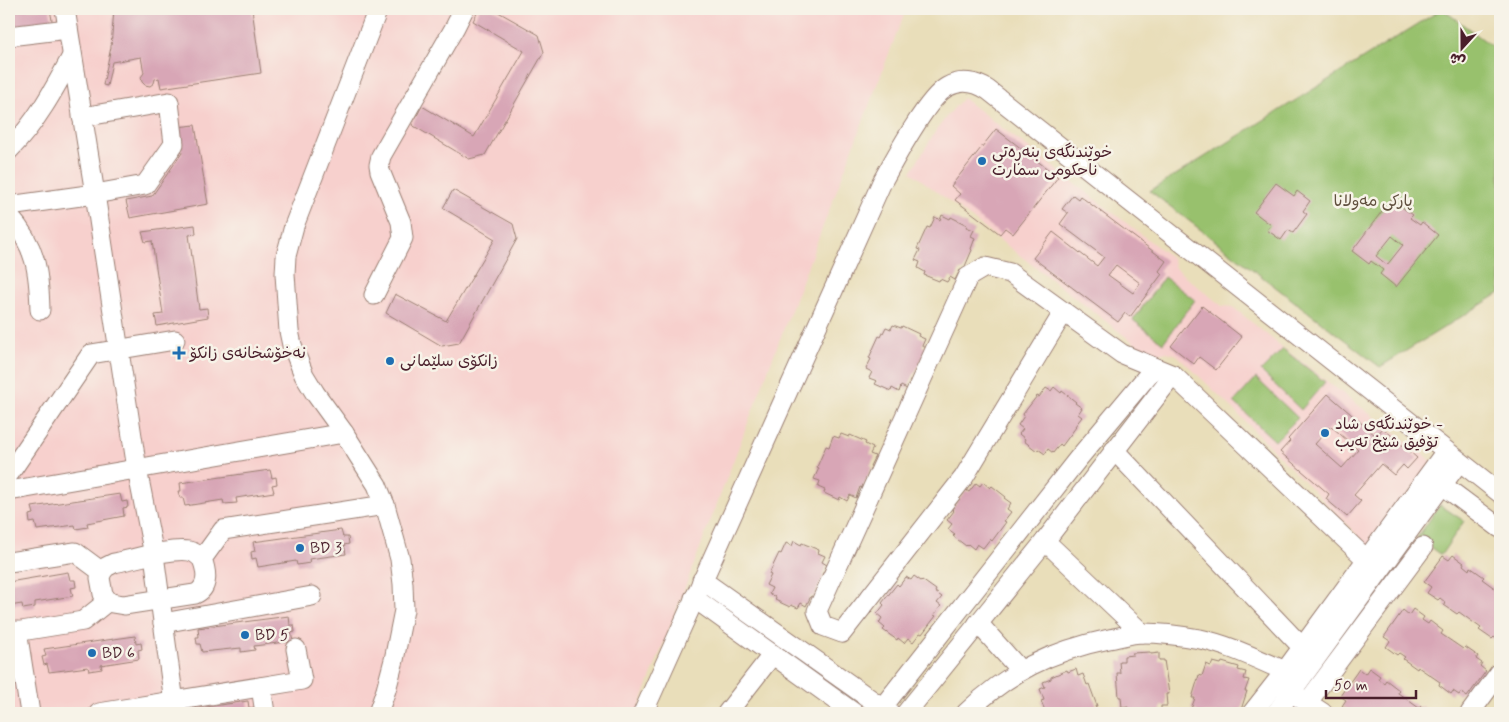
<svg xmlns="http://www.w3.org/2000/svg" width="1509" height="722" font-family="Mynerve,'Playpen Sans Arabic',sans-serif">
<rect width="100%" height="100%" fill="#f7f3e8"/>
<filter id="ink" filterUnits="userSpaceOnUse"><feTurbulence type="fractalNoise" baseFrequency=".02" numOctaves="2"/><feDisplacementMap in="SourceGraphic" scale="10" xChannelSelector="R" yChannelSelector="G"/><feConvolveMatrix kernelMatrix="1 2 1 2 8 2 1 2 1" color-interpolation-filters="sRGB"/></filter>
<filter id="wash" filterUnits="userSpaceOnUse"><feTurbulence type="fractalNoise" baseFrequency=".0096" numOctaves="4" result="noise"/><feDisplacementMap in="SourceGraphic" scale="20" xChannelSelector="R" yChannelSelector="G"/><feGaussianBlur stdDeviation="1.12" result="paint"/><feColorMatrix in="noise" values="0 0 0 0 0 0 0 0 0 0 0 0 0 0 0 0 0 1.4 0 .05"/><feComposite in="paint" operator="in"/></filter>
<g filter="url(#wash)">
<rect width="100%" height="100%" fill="#e9deba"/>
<!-- built -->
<g fill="#f7d0cd">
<path d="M9,9H906L637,713H9Z"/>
<path d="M963,98L1172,258L1175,268L1222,306L1233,307L1282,347L1433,462L1369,547L1227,403L1177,355L1167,352L1151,356L911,172L935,132L947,116Z"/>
</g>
<!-- green -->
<g fill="#98c16d" stroke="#71704c">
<path d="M1442,9L1500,52V293L1380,367L1150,191Z"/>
<path d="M1164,277L1195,300L1163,343L1133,320Z"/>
<path d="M1283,349L1325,382L1301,410L1261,371Z"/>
<path d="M1256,378L1298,418L1275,441L1234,402Z"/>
<path d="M1440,505L1464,521L1441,555L1417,538Z"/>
</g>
<g id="blocks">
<!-- building -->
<g fill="#d8a6b6" fill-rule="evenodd">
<path d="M9,9H50L53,26L9,33Z"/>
<path d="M114,9H252L261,73L161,88L159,78L155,79L154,83L150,86L145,85L142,82L141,77L144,73L141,57L112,62L107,86L103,85L111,47Z"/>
<path d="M479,9H493L539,35L544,52L485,155L469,159L412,125L422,106L474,137L524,51L473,21Z"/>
<path d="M195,125L208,204L130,218L126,201L152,196L182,153L177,127Z"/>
<path d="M996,129L1058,177L1013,234L1005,228L1000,234L955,200L960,194L951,186Z"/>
<path d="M1276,183L1294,196L1297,191L1310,201L1303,211L1307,214L1293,233L1288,230L1281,240L1267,230L1271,225L1254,212Z"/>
<path d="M453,190L513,224L517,239L459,343L442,346L386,313L395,294L446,321L495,239L443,208Z"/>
<path d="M1073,195L1078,199L1080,196L1166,261L1159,271L1162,274L1130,317L1125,313L1118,322L1033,258L1053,232L1097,266L1104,257L1060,224L1068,213L1062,209ZM1116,265L1140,283L1133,293L1108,275Z"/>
<path d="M1391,199L1413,215L1410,218L1420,225L1422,222L1438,235L1396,287L1380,274L1383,270L1371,261L1369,264L1352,251ZM1392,236L1403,245L1387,265L1376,256Z"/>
<path d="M942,215L950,219L951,217L967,225L966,227L974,230L971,236L975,238L971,249L972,250L963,271L960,270L955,280L950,277L947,282L940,279L939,281L924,275L925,272L918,268L920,262L915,260L920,250L917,249L927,227L930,228L935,217L940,220Z"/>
<path d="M195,225L196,234L189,235L199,309L207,308L208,317L157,326L155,315L163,314L152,241L145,242L142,232Z"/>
<path d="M1202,306L1242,337L1216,370L1199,357L1194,364L1171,346Z"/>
<path d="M893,325L901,328L902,326L919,334L918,336L925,339L922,346L927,348L907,389L901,386L899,392L892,388L891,391L875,384L877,381L869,378L872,372L866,369L871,359L869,358L879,336L881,337L886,327L891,329Z"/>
<path d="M1054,387L1061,393L1062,391L1076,402L1075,403L1082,408L1078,414L1082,417L1075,426L1076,427L1062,446L1060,444L1053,453L1048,449L1045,454L1038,449L1037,451L1024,441L1025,439L1019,434L1023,429L1018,425L1024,416L1023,414L1037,396L1039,397L1046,388L1051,391Z"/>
<path d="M1328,394L1376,436L1383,428L1417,458L1407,469L1403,465L1394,475L1381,464L1354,495L1361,501L1347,517L1326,499L1329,494L1280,452L1290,441L1288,439ZM1331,426L1358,450L1342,468L1315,444Z"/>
<path d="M841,434L849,437L850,435L866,442L865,444L873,448L870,454L875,456L870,466L872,467L863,488L860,487L856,498L850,495L847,501L840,497L839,500L824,493L825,490L818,487L820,481L814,479L819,468L817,467L826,446L829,447L833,436L839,438Z"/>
<path d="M270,470L272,478L276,477L277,484L272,485L274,492L236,498L237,503L224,504L223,500L185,506L183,498H180L178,491H181L180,483Z"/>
<path d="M983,482L990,488L992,486L1006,497L1004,498L1011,503L1007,509L1011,512L1004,521L1006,522L992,541L990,539L983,548L977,544L974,549L968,544L966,546L953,536L955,534L948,529L952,524L947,520L954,511L952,509L966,490L969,492L976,483L980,486Z"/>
<path d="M120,494L122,502L127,501L128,507L123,508L124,516L87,523L88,527L76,529L75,525L37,530L35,522L30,523L29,515L34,514L32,507Z"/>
<path d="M341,530L343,537H348L349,544L344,545L346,554L309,559L310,563L297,565L296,561L258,567L256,558L252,559L251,552L255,551L253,542Z"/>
<path d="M794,541L801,545L802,543L819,550L818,553L825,556L822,562L827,565L822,575L824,576L814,597L811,596L806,606L801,603L798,608L791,605L790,607L775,600L776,597L769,594L772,588L766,585L771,575L769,574L779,553L781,554L786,543L792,546Z"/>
<path d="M1453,555L1464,563L1463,565L1469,570L1470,567L1484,577L1482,579L1500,592L1499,641L1494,637L1492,639L1479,630L1481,628L1459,612L1457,614L1444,605L1445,602L1440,598L1438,600L1427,593L1431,587L1424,582L1443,556L1449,560Z"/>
<path d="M68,572L70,580H75L76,587L71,588L73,596L35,602V607L23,609L22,604L9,606V582Z"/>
<path d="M914,576L921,581L922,580L936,590L935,592L942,597L937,603L941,606L934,615L936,616L922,634L920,633L913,642L908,638L904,643L898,638L897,640L883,630L885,628L879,623L882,618L877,614L884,605L882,603L897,584L899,586L906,577L911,580Z"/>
<path d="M1413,609L1424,617L1422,620L1428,624L1430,621L1443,631L1441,634L1463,649L1465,647L1478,656L1476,659L1482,663L1480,666L1486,671L1467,697L1461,692L1459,695L1453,691L1451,694L1439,685L1440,682L1418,667L1417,669L1403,659L1405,657L1399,653L1397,655L1386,647L1390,641L1384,637L1403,610L1409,615Z"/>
<path d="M289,616L290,625H294L295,632L291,633L293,641L254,646L255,650L241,652V648L202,652L200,644H197L196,637H199L198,628Z"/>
<path d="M135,636L136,644L141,643L142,649L138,650L139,659L101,665L102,669L89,671L88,667L49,672L47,664L44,665L42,657L46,656L44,649Z"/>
<path d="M1150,652L1151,654L1159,653V660H1164L1169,694H1166L1167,706H1161V712L1128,713V707L1122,708L1121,697H1119L1117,673H1120L1119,661H1124V656L1133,655L1132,653Z"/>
<path d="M1213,662L1221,664L1222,662L1239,667L1238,670L1246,672L1244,679L1249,680L1245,691H1247L1240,713H1197V711L1191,709L1195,698H1192L1199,675L1202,676L1206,664L1211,666Z"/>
<path d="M1369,668L1380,676L1378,679L1384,683L1386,680L1399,690L1398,693L1419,708L1421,706L1431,713H1357L1355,712L1352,713L1342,706L1346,700L1340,696L1359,669L1365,674Z"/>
<path d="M1076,669L1078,676L1083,674L1087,685L1089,684L1097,706H1095L1098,713H1046L1041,701L1044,700L1040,689L1045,687L1043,682L1051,679V677L1067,670L1068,672Z"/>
<path d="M248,701L249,708L254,707L255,713H172V712Z"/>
</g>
</g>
</g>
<g filter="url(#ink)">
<use href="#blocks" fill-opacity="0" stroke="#9a7e72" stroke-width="1"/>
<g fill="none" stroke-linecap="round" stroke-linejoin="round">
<defs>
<g id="minor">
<path d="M65,9L95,194L137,469L154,555L174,702"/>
<path d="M9,36L68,29"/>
<path d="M9,150C36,123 54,90 72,56"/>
<path d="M9,206L95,194L145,185L174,144L169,102L82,117"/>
<path d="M9,216C36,246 39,271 40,310"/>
<path d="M374,295L403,238L401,222L380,171L379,165L381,156L455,27L464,9"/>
<path d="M1063,313L964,477L842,633L823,626L817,611L968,277L985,267L1010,273L1122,354L1173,375L1366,559"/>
<path d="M1114,450L1302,647"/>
<path d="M9,474L91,354L175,340"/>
<path d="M1433,478L1500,528"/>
<path d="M9,491L344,433"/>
<path d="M1045,541L1142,633"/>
<path d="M202,559C207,572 209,588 195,594L124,605L112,603L108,601L103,594L100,578L102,572L106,567L114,563C134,559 170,548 189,551C195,552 198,555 202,559L223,530L385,505"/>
<path d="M9,562L75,552L102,572"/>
<path d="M702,580L890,713"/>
<path d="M694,598L854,713"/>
<path d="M163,623L312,596"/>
<path d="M978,623L1020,670"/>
<path d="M17,631L30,713"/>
<path d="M9,633L83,621L108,601"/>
<path d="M261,687L265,713"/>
<path d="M1297,696L1323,713"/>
<path d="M1307,703L1423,547"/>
<path d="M99,713L302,680L296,649"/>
<path d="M378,713L386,690L394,660L404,610L403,584L400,559L385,505L377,485L344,433L315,393L304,375L292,345L289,331L285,274L286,256L294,226L378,9"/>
<path d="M643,713L882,182C894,160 927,98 947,87C961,79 976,82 988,90L1500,493"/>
<path d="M727,713L773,654"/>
<path d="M878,713L1077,460L1154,368"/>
<path d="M906,713L1045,541L1173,375"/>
<path d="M966,713C1008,672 1051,651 1109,639C1120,637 1132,633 1143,633C1160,633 1183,636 1200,639C1229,645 1257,659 1285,671"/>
<path d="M1252,713L1285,671L1446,451"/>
<path d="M1276,713L1459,462"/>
<path d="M1470,713L1500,672"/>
</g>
</defs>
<!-- minor casing -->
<use href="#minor" stroke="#9a7e72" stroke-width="21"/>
<!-- minor -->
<use href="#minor" stroke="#fff" stroke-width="19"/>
</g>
</g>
<!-- markers -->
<g fill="#1f6fb2" stroke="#f7f3e8" stroke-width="2">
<circle cx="982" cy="161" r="5"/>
<path d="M176.5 345.5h5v5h5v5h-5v5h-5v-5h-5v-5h5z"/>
<circle cx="390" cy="361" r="5"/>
<circle cx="1325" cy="433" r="5"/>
<circle cx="300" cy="548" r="5"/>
<circle cx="245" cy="635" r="5"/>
<circle cx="92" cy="653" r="5"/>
</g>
<g text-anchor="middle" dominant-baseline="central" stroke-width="5" stroke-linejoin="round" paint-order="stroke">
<!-- poi labels -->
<g font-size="16" fill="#4a1f2b" stroke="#f7f3e8" text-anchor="start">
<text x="992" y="152">خوێندنگەی بنەڕەتی<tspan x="992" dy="18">ناحکومی سمارت</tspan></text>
<text x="190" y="353">نەخۆشخانەی زانکۆ</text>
<text x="400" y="361">زانکۆی سلێمانی</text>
<text x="1335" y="424">خوێندنگەی شاد -<tspan x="1335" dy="18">تۆفیق شێخ تەیب</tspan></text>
<text x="310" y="548">BD 3</text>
<text x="255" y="635">BD 5</text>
<text x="102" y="653">BD 6</text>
</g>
<!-- park labels -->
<g font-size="16" fill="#61503f" stroke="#f7f3e8">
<text x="1373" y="201">پارکی مەولانا</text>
</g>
</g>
<!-- margin -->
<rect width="1509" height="722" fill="none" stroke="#f7f3e8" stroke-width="30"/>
<!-- north arrow -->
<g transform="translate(1462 48) rotate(201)" stroke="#f7f3e8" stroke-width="4" paint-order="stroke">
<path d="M0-4L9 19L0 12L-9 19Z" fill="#4a1f2b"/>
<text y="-8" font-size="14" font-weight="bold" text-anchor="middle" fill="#4a1f2b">ش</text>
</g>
<!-- scale -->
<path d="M1326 690v8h90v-8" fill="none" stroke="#4a1f2b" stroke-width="2.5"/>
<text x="1334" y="690" font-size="15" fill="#4a1f2b" stroke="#f7f3e8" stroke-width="4" paint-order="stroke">50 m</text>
</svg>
